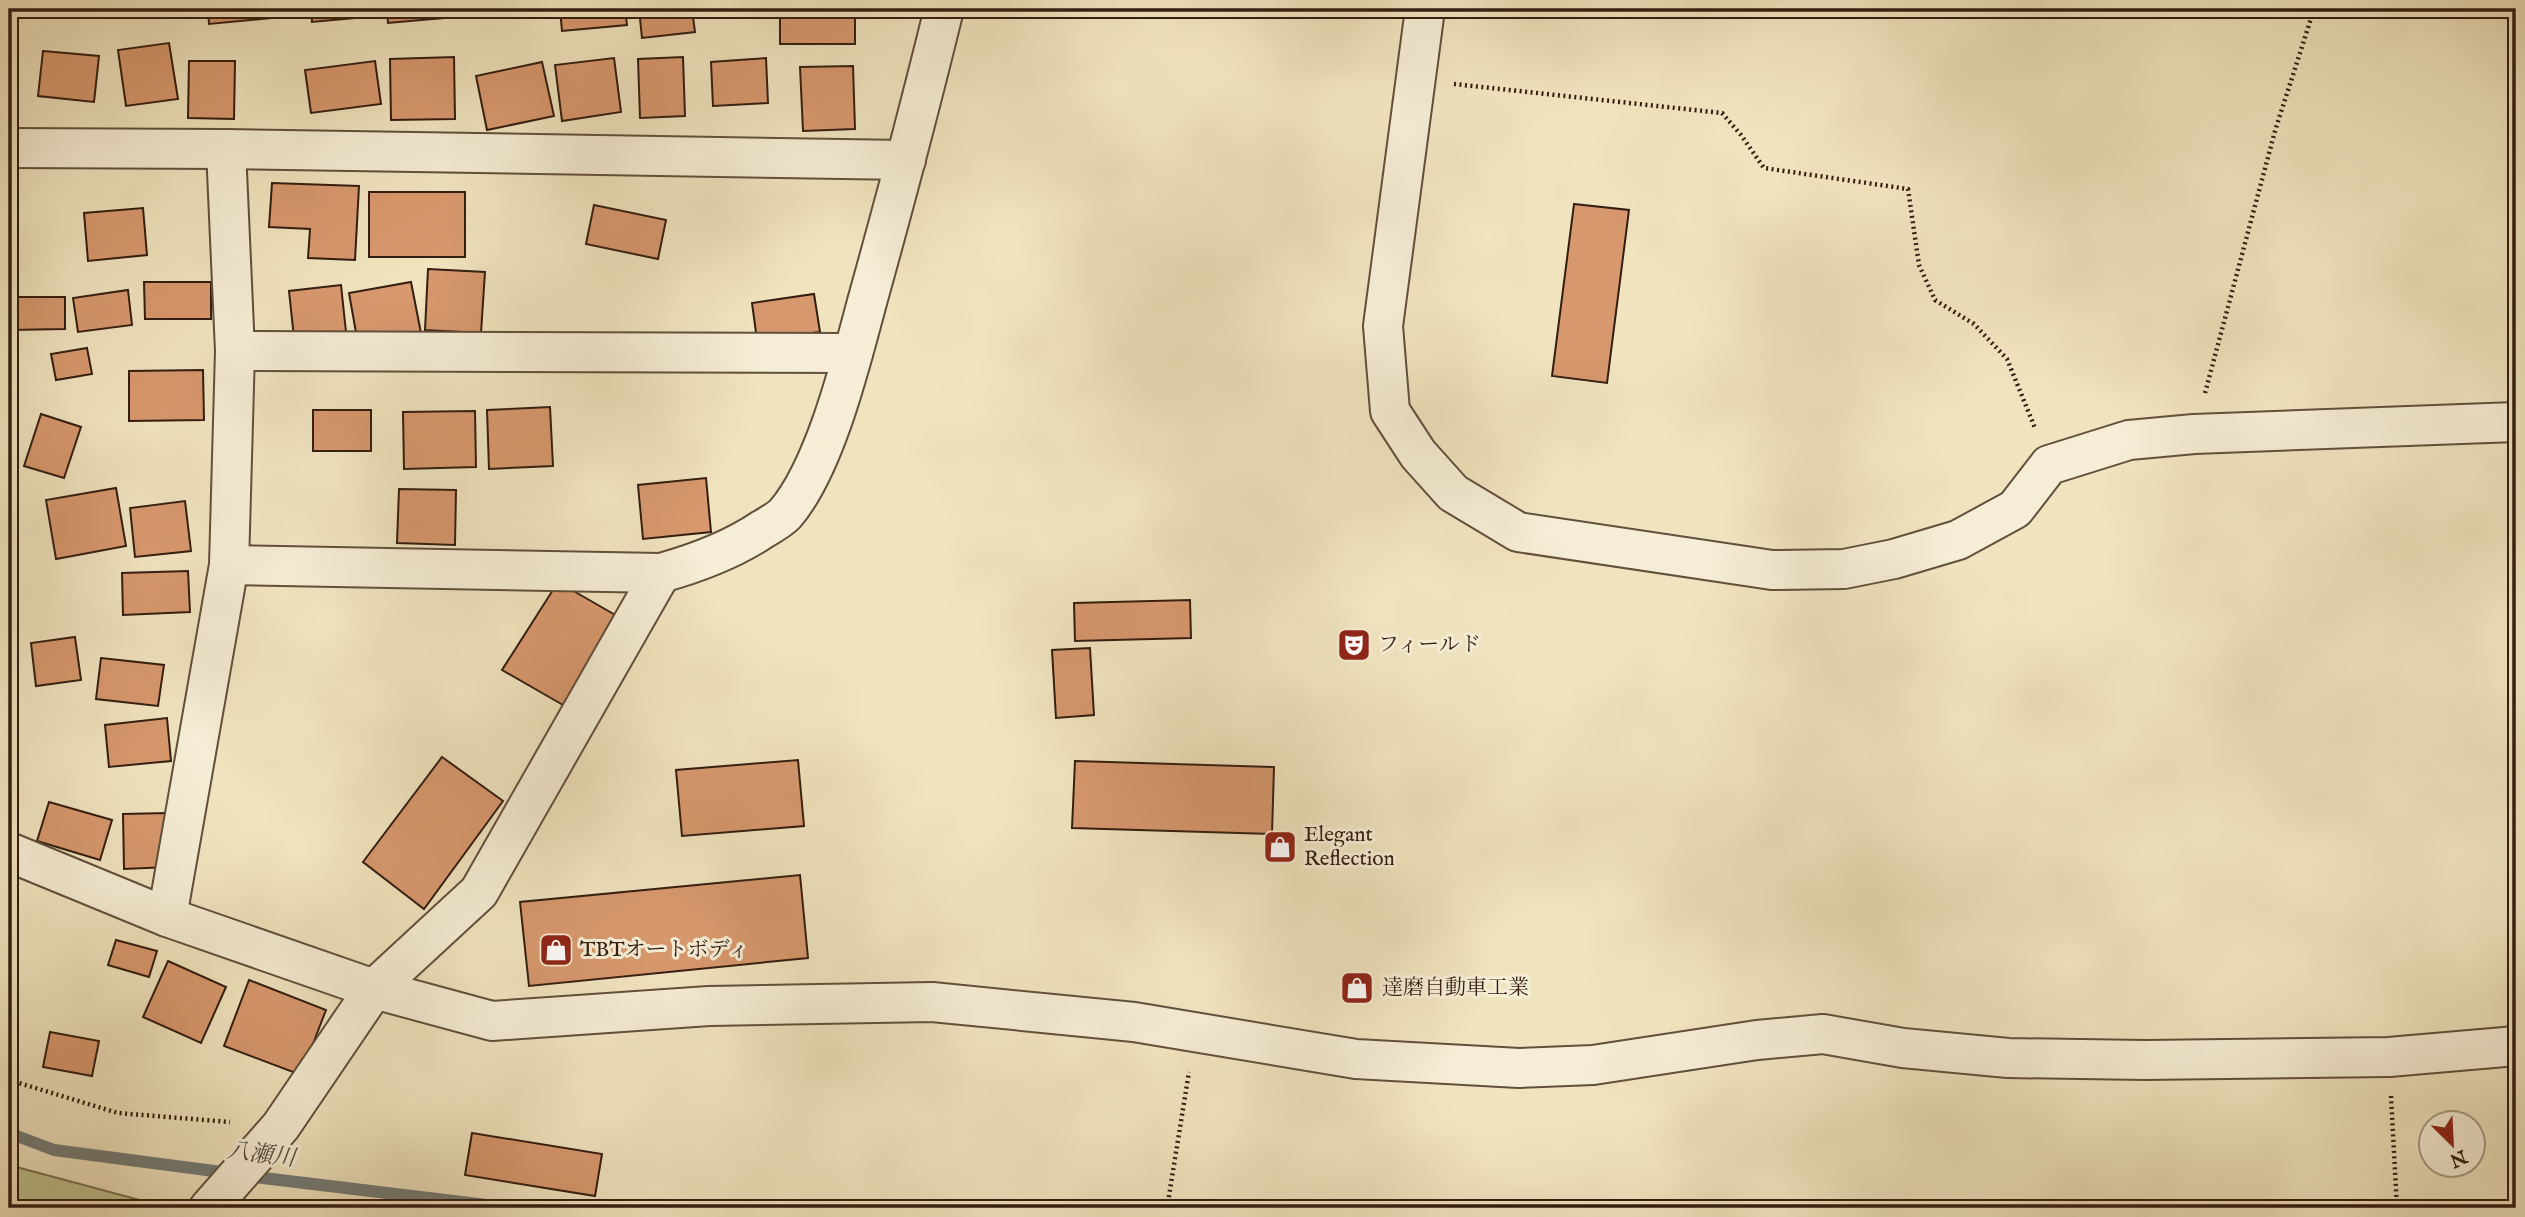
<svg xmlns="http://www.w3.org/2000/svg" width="2525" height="1217" viewBox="0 0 2525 1217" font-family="'IM FELL English','Noto Serif JP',serif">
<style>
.green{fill:#bec38f;stroke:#787050;stroke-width:2}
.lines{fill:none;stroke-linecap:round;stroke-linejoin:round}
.stream{stroke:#737c78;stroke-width:12}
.building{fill:#d8986e;stroke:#331d11;stroke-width:2}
.street-casing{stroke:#624f3c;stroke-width:42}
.path{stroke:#331d11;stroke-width:4.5;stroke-dasharray:2 3.5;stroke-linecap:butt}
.street{stroke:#f5edd5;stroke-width:38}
.labels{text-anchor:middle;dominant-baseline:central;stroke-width:6;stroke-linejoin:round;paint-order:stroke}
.poi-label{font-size:21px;fill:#331d11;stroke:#f5edd5;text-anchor:start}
.water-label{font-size:23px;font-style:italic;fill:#534d44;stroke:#f5edd5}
</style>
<rect width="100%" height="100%" fill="#f0e4bf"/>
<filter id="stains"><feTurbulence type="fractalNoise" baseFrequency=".00286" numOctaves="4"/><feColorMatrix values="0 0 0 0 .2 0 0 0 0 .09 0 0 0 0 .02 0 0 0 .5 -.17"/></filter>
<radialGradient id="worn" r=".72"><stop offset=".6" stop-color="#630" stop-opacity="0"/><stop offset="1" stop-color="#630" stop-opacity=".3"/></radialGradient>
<polygon class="green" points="9,1165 151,1203 147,1208 9,1208"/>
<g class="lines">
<g class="stream">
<polyline points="9,1133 54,1150 229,1173"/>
<polyline points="247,1176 511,1208"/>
</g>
</g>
<g class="building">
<polygon points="208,9 281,9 281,17 209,24"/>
<polygon points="311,9 375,9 376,16 312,22"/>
<polygon points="387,9 454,9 455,17 388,23"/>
<polygon points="560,9 625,9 627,25 562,31"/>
<polygon points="639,9 692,9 695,32 642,38"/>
<rect x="780" y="9" width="75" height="35"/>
<polygon points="169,43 178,99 126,106 118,50"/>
<polygon points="43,51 99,56 94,102 38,96"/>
<polygon points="454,57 455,119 391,120 390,59"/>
<polygon points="683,57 685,116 640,118 638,59"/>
<polygon points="614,58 621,112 562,121 555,65"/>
<polygon points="766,58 768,103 713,106 711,62"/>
<polygon points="189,61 235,61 234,119 188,118"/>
<polygon points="375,61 381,104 311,113 305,70"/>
<polygon points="542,62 554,116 487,130 476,76"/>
<polygon points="853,66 855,129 803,131 800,67"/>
<polygon points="272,183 359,186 355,260 308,258 310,229 269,227"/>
<rect x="369" y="192" width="96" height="65"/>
<polygon points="1574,204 1629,210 1607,383 1552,376"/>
<polygon points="594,205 666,220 658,259 586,244"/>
<polygon points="143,208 147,255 88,261 84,213"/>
<polygon points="428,269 485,272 481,333 425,330"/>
<polygon points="144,282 211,282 211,319 145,319"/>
<polygon points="411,282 421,333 358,344 349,293"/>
<polygon points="341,285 346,332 294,338 289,291"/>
<polygon points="128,290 132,325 78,332 73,298"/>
<polygon points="814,294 820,332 757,340 752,303"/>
<polygon points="9,297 65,297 65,329 9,330"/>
<polygon points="87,348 92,374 56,380 51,354"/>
<polygon points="203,370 204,420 129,421 129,371"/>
<rect x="9" y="399" width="4" height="49"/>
<polygon points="550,407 553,466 489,469 487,410"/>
<rect x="313" y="410" width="58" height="41"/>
<polygon points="475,411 476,467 404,469 403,412"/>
<polygon points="41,414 81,427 64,478 24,466"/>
<polygon points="706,478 711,532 643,539 638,485"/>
<polygon points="116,488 126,546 56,559 46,500"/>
<polygon points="399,489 456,490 455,545 397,543"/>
<polygon points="9,496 13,561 9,561"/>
<polygon points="185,501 191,551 135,557 130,508"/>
<polygon points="188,571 190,612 123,615 122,573"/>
<polygon points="558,582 617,616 563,705 502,670"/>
<polygon points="1190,600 1191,638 1075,641 1074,603"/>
<polygon points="9,631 18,678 9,680"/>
<polygon points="75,637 81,680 36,686 31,643"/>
<polygon points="1090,648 1094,715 1056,718 1052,650"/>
<polygon points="101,658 164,665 158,706 96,699"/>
<polygon points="167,718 171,761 109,767 105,725"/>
<polygon points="9,728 14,728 9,777"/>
<polygon points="442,757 503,801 424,909 363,862"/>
<polygon points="798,760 804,826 682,836 676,770"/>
<polygon points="1075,761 1274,767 1272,834 1072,828"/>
<polygon points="49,802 112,820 100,860 37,841"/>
<polygon points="168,813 169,867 124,869 123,814"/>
<polygon points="800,875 808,958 529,986 520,902"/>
<polygon points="116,940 157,951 149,977 108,965"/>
<polygon points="168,961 226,987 201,1043 143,1017"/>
<polygon points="249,980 326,1010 301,1075 224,1046"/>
<polygon points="50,1032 99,1041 92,1076 43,1067"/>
<polygon points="472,1133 602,1154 595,1196 465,1175"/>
</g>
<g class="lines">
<defs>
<g id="street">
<polyline points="1425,9 1383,326 1390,411 1418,454 1453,493 1518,532 1772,570 1844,569 1894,559 1958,540 2015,509 2049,465 2129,440 2194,434 2516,422"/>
<polyline points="9,148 226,149 906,160"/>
<polyline points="235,351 853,353"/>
<path d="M229,565L661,573C697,563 732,550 763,529C770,525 779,520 785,514C825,468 851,362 867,302C894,205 920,107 944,9"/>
<polyline points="9,852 167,917 374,989 492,1021 709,1006 932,1002 1134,1022 1356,1059 1519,1068 1593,1065 1757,1040 1823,1034 1903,1048 2008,1058 2145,1060 2389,1057 2516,1046"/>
<polyline points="167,917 229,565 235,351 226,149"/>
<polyline points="209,1208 281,1126 374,989 479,892 661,573"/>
</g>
</defs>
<use href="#street" class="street-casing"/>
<g class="path">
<polyline points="1454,84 1722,113 1741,135 1764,168 1908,189 1919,265 1935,300 1974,324 2007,359 2035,428"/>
<polyline points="2205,393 2275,131 2314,9"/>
<polyline points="9,1080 118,1113 230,1122"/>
<polyline points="2391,1096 2397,1208"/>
<polyline points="1167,1208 1189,1072"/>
</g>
<use href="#street" class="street"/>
</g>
<defs>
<symbol id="theatre-square" viewBox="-11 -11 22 22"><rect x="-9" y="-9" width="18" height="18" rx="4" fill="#8f2418" stroke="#f5edd5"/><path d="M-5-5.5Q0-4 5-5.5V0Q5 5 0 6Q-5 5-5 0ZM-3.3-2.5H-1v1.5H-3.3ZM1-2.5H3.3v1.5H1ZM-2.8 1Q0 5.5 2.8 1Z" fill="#fff"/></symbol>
<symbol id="shop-square" viewBox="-11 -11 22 22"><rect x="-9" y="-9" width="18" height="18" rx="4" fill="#8f2418" stroke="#f5edd5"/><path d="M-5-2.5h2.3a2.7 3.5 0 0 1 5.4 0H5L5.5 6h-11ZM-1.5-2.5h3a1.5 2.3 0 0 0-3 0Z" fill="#fff"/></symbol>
</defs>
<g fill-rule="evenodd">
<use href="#theatre-square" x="1335" y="626" width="38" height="38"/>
<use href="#shop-square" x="1261" y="828" width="38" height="38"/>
<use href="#shop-square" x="537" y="931" width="38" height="38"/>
<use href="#shop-square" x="1338" y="969" width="38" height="38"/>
</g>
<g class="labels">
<g class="poi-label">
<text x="1378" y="645">フィールド</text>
<text x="1304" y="835">Elegant<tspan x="1304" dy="24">Reflection</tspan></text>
<text x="580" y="950">TBTオートボディ</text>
<text x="1382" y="988">達磨自動車工業</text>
</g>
<g class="water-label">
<text transform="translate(261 1155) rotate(7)">八瀬川</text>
</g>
</g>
<rect width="2525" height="1217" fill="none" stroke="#f0e4bf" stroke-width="35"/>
<rect x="10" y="10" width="2504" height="1196" fill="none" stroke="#331d11" stroke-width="3.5"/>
<rect x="18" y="18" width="2490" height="1182" fill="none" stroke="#331d11" stroke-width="2"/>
<g transform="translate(2452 1144) rotate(156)"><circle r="33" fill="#f5edd5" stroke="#a79a87" stroke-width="2"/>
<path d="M0-5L12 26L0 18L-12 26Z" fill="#8f2418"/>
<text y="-10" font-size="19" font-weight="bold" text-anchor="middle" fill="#331d11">N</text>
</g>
<rect width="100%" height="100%" filter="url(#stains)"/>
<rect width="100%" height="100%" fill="url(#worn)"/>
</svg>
